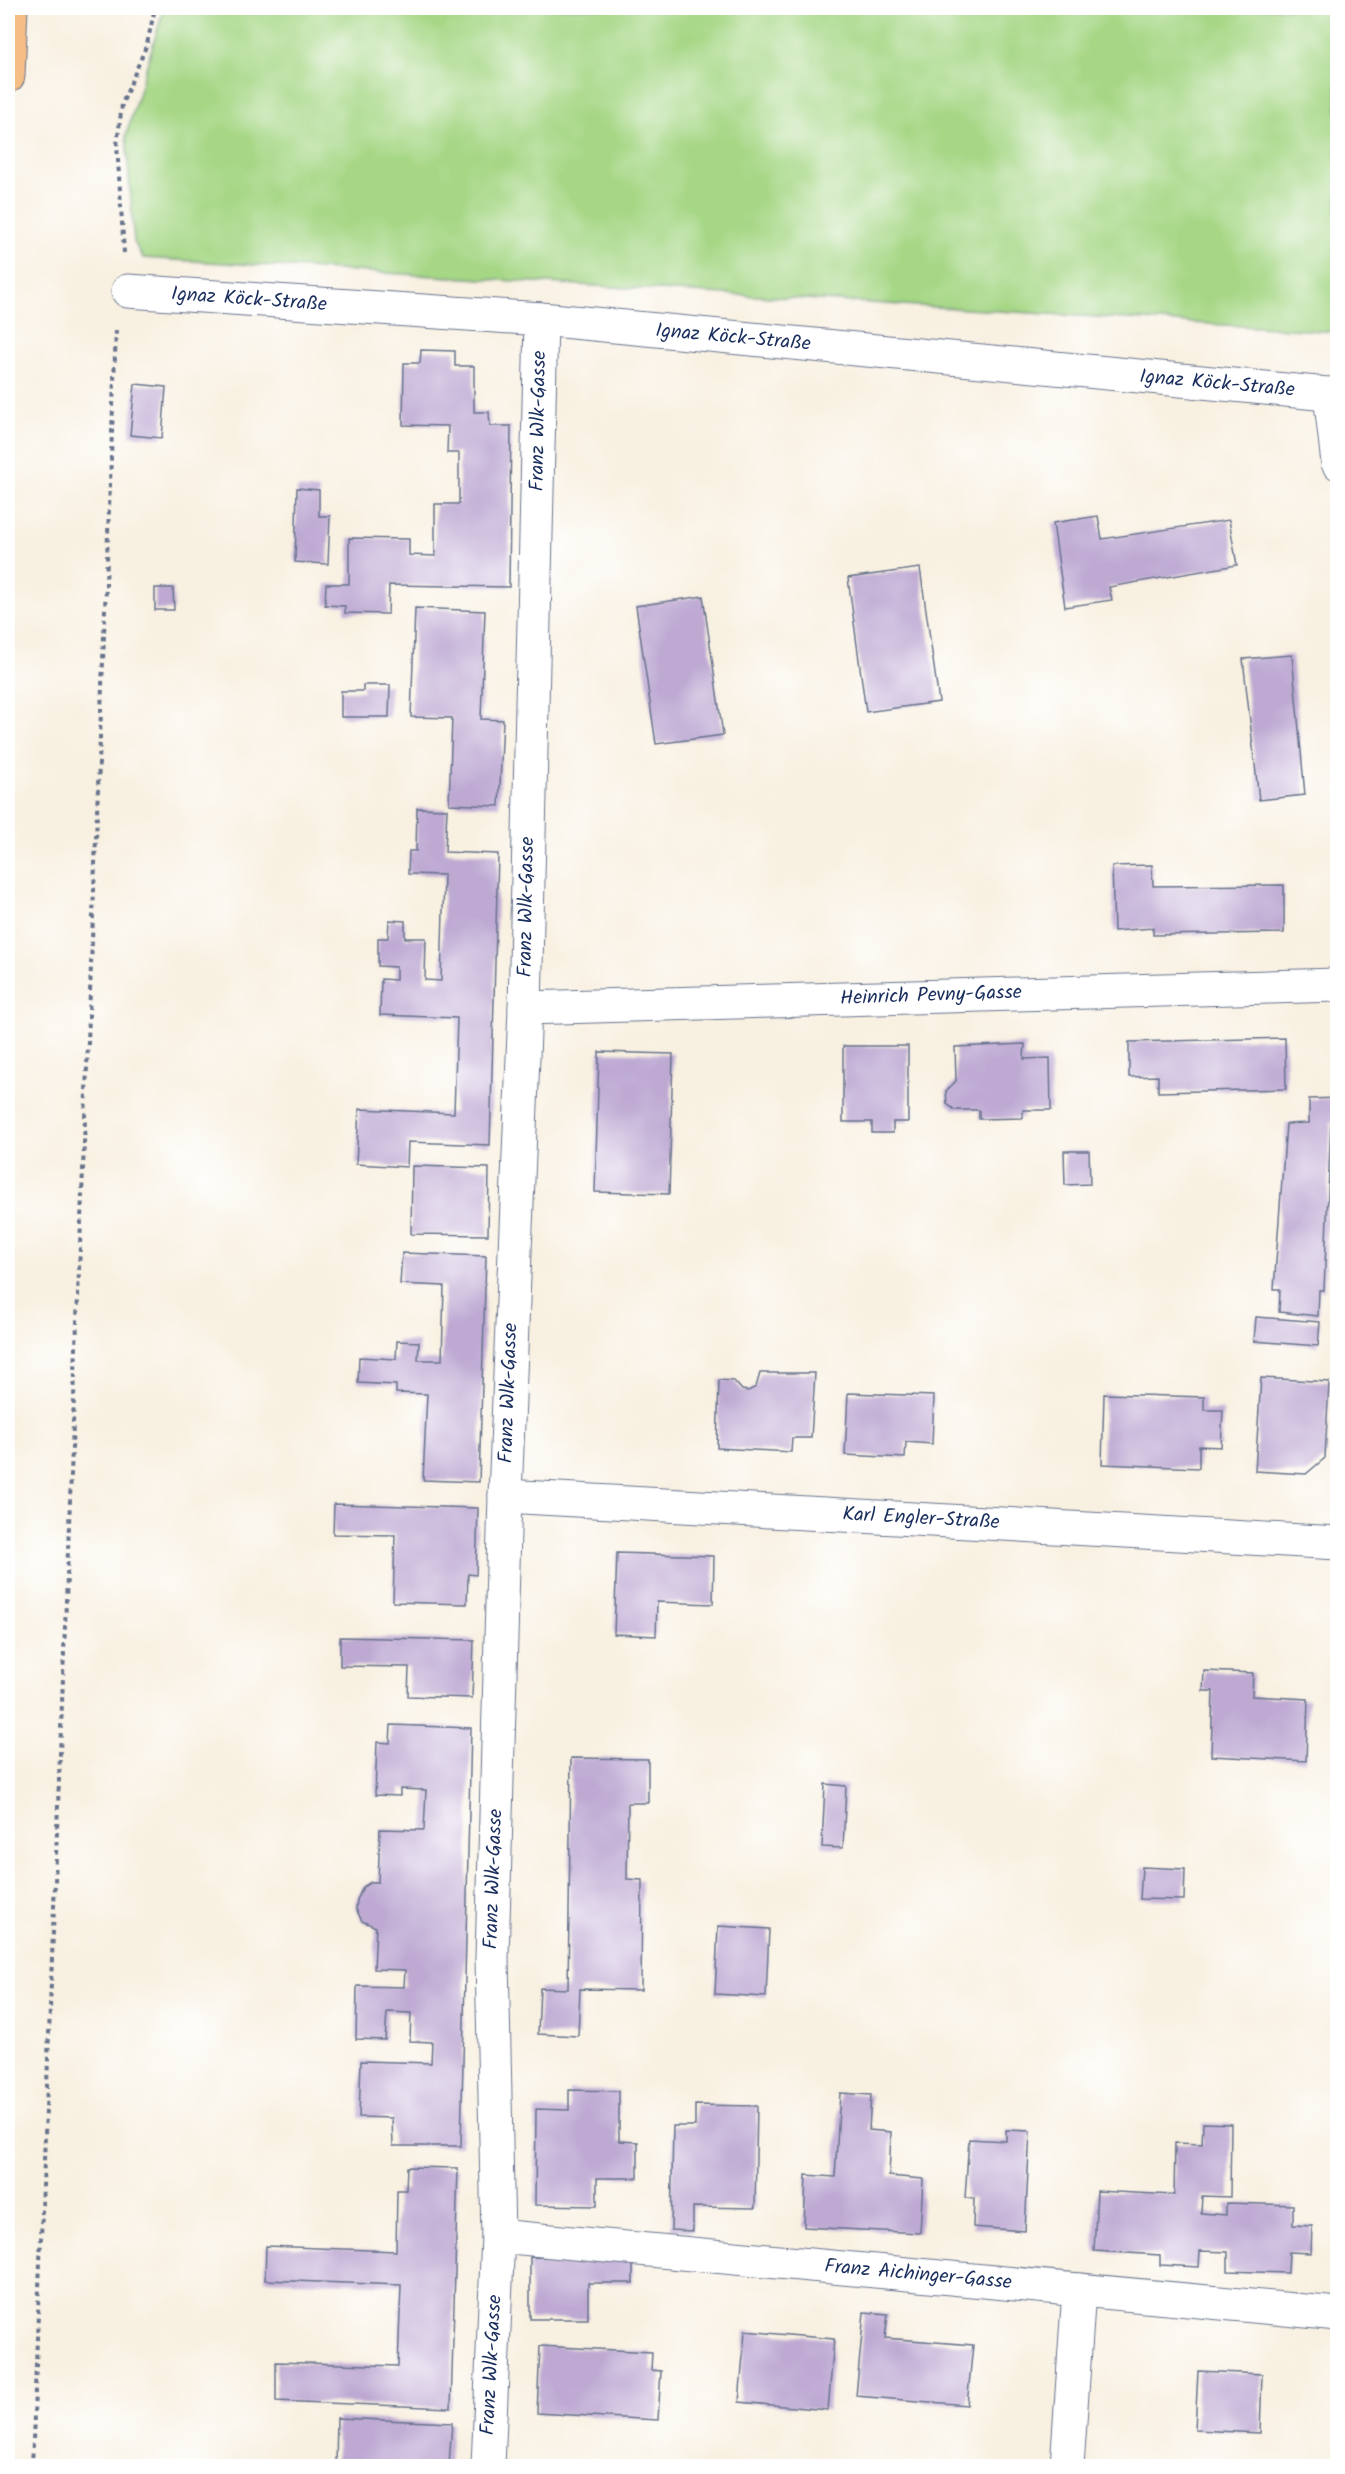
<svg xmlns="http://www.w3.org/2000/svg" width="1345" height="2474" viewBox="0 0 1345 2474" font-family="Kalam,sans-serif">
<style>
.green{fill:#a6d785;stroke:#608372;stroke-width:1.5}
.building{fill:#bea9d3}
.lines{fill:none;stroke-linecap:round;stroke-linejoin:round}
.minor-casing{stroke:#68738c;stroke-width:35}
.motorway-casing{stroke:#68738c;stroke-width:35}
.path{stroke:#68738c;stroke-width:4;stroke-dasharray:4.5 4.5;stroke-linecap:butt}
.minor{stroke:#fff;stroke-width:33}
.motorway{stroke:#f6be87;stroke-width:33}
.labels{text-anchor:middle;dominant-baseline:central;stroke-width:4.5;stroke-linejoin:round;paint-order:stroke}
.street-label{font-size:20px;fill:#1b2f5e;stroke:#fff}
</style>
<rect width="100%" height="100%" fill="#fff"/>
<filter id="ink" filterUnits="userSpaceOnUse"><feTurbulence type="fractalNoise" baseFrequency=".0167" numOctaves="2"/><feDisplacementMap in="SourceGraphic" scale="12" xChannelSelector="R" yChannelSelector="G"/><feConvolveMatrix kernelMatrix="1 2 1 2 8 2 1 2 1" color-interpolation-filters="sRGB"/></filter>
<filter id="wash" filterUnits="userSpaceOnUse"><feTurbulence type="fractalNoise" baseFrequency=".008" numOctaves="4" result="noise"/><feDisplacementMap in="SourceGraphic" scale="24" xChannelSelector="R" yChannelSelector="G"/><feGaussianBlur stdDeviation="1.35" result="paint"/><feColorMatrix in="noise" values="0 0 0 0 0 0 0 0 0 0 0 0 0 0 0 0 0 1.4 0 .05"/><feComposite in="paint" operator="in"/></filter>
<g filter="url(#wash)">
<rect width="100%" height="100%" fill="#f8f0e0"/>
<polygon class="green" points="164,8 1337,8 1337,332 143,258 134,242 126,135"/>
<g id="blocks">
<g class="building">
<polygon points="421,350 455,351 455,366 474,366 474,412 489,412 490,426 511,426 509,587 389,585 388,614 345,613 345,606 325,605 326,584 349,584 349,538 409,539 409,555 435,556 435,504 459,504 459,453 447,453 448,426 403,425 404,363 420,363"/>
<polygon points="135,384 166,387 162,438 130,435"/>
<polygon points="297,488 319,490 319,516 330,516 328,564 295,562"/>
<polygon points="1098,516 1102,539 1229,520 1237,565 1109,587 1112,600 1065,607 1053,523"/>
<polygon points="920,568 939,702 866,712 848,578"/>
<polygon points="155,588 173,588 174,610 155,610"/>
<polygon points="703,596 723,735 656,744 636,606"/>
<polygon points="415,608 485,611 481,719 503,720 499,806 449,804 452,718 411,717"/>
<polygon points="1292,655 1305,795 1259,800 1243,659"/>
<polygon points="363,685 390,685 389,717 341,717 341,691 363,691"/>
<polygon points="417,808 447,809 445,852 498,854 490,1145 408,1142 407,1167 356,1164 359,1109 454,1113 457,1018 380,1015 381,979 396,980 396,967 378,966 378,938 388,938 389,920 405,921 405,938 426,938 425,980 441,981 444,875 408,874 409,851 416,851"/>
<polygon points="1152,865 1153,886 1284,885 1284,933 1153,935 1153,928 1114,931 1112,866"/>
<polygon points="1285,1038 1286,1089 1158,1092 1158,1076 1129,1077 1129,1042"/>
<polygon points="1025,1044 1024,1059 1050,1058 1051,1110 1023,1110 1023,1118 979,1119 979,1110 955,1110 947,1104 946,1091 956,1081 955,1047"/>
<polygon points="843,1046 908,1046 908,1122 893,1122 893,1133 872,1133 872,1122 843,1122"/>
<polygon points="599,1052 673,1054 669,1194 595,1192"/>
<polygon points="1338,1098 1338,1122 1331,1122 1324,1290 1319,1290 1318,1316 1279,1312 1280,1289 1274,1289 1286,1124 1309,1123 1309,1099"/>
<polygon points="1064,1151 1089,1151 1090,1184 1065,1185"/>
<polygon points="412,1166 489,1168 488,1235 411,1234"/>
<polygon points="402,1253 486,1256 479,1482 423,1480 427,1394 396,1393 396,1385 358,1383 359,1357 396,1359 397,1341 419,1342 418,1360 442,1360 444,1286 400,1284"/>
<polygon points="1256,1317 1320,1322 1318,1346 1254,1341"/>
<polygon points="760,1373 815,1373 811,1438 792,1438 791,1452 717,1448 719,1380 734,1381 742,1390 748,1391 756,1387"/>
<polygon points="1261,1378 1329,1382 1325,1458 1306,1474 1255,1471"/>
<polygon points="848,1393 934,1396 932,1444 906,1442 905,1458 845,1455"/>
<polygon points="1104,1394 1204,1397 1204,1410 1223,1410 1221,1447 1199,1446 1199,1468 1102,1464"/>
<polygon points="334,1504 478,1508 476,1575 468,1574 467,1604 393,1602 395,1535 333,1534"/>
<polygon points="617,1553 714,1556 713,1604 657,1602 656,1636 614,1634"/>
<polygon points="340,1637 474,1640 472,1698 408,1696 409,1667 340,1666"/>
<polygon points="1204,1671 1253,1673 1252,1696 1308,1699 1306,1761 1211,1756 1213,1691 1203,1691"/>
<polygon points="391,1725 471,1728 461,2146 393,2146 392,2118 359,2117 361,2061 431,2063 432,2042 410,2041 411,2013 387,2012 385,2040 356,2039 357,1986 404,1987 405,1970 374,1969 376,1927 362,1921 356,1909 357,1900 363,1887 371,1882 378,1882 380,1829 424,1830 426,1790 400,1789 400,1796 375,1795 377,1742 390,1743"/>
<polygon points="571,1758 648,1759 648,1803 628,1803 627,1879 642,1880 641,1990 580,1989 578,2036 538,2034 540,1988 568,1989"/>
<polygon points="825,1784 846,1786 843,1848 822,1847"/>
<polygon points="1142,1867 1185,1869 1184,1900 1140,1899"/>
<polygon points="718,1926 769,1929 766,1997 715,1994"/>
<polygon points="569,2090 619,2091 619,2141 638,2142 638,2178 597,2178 597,2206 535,2205 536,2109 569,2110"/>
<polygon points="840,2093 871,2095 869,2130 891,2132 889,2176 923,2179 920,2233 804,2227 806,2175 835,2177"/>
<polygon points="695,2105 757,2106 755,2208 693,2207 693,2231 671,2230 673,2126 695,2126"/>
<polygon points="1203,2123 1231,2124 1230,2197 1202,2196 1201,2213 1226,2215 1226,2203 1293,2205 1293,2225 1312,2226 1311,2253 1289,2252 1288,2273 1228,2271 1228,2252 1200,2251 1199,2267 1160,2265 1160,2255 1094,2251 1097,2191 1174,2195 1175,2143 1202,2144"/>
<polygon points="1006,2130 1030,2131 1025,2231 973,2227 974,2199 965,2198 969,2139 1006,2141"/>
<polygon points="407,2167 458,2168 451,2408 276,2401 276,2362 398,2366 401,2285 265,2280 266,2246 396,2251 397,2190 406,2190"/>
<polygon points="530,2257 633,2258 633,2283 588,2283 588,2319 530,2319"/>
<polygon points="864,2312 888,2314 885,2338 973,2345 967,2405 856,2396"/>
<polygon points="745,2331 834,2339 828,2410 739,2402"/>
<polygon points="540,2346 652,2352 651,2370 661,2371 658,2420 537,2413"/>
<polygon points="1198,2371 1262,2374 1260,2433 1195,2430"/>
<polygon points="337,2418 452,2423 449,2466 336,2466"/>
</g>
</g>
</g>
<g filter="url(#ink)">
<use href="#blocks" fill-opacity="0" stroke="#68738c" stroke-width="1.5"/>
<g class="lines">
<defs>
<g id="minor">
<polyline points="128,291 541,319 1338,395"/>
<polyline points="1330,394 1338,463"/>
<polyline points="525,1008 1338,985"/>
<polyline points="505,1496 1338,1543"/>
<polyline points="498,2236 1338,2314"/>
<polyline points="488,2466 498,2236 492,1958 505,1496 525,1008 541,319"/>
<polyline points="1067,2466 1079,2290"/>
</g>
<polyline id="motorway" points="8,76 11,8"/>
</defs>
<use href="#minor" class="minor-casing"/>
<use href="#motorway" class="motorway-casing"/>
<g class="path">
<polyline points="124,253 117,145 122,104 147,44 155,8"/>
<polyline points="32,2466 116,330"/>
</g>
<use href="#minor" class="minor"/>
<use href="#motorway" class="motorway"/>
</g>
</g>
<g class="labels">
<g class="street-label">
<text transform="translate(249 300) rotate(4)">Ignaz Köck-Straße</text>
<text transform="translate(733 338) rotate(5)">Ignaz Köck-Straße</text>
<text transform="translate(1217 384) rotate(5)">Ignaz Köck-Straße</text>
<text transform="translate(539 421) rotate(-89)">Franz Wlk-Gasse</text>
<text transform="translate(527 907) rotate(-89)">Franz Wlk-Gasse</text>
<text transform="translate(931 996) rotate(-2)">Heinrich Pevny-Gasse</text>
<text transform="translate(509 1393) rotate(-88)">Franz Wlk-Gasse</text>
<text transform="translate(921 1519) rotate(3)">Karl Engler-Straße</text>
<text transform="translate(494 1879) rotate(-88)">Franz Wlk-Gasse</text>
<text transform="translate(918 2275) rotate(5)">Franz Aichinger-Gasse</text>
<text transform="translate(492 2365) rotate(-87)">Franz Wlk-Gasse</text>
</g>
</g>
<rect width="1345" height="2474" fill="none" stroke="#fff" stroke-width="30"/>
</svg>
